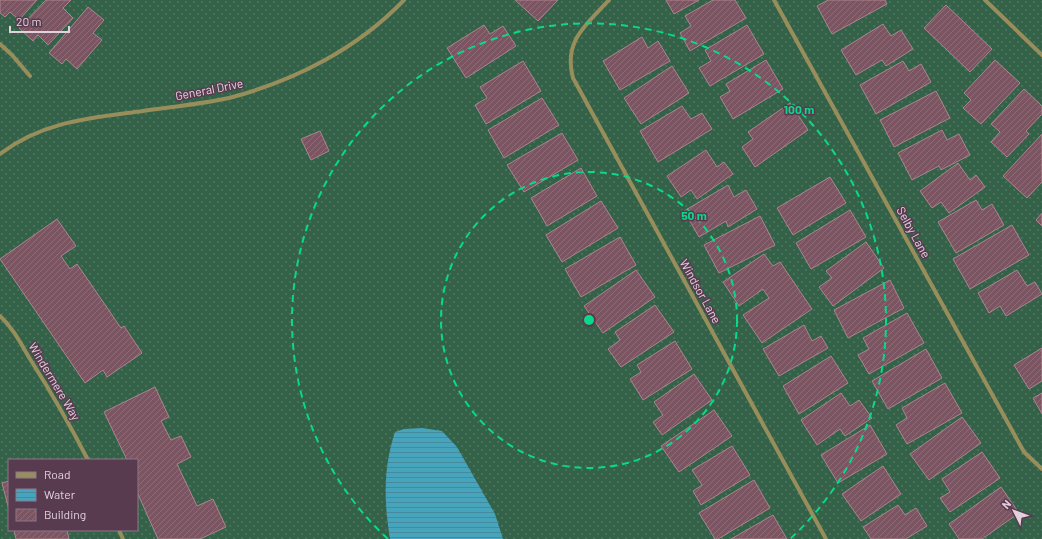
<svg xmlns="http://www.w3.org/2000/svg" width="1042" height="539" viewBox="0 0 1042 539" font-family="Barlow,sans-serif">
<style>
.grass{fill:url(#grass-dots);fill-rule:evenodd}
.water{fill:url(#water-rules)}
.building{fill:url(#building-hatch);stroke:#ad8490}
.lines{fill:none;stroke-linecap:round;stroke-linejoin:round}
.street{stroke:#988e5c;stroke-width:4}
.ring{fill:none;stroke:#09d98b;stroke-width:2;stroke-dasharray:7 5}
.labels{text-anchor:middle;dominant-baseline:central;stroke-width:3;stroke-linejoin:round;paint-order:stroke}
.street-label{font-size:12px;fill:#e2d0dc;stroke:#593b50}
.centre{fill:#09d98b;stroke:#593b50;stroke-width:2}
.ring-label{font-size:12px;text-anchor:middle;font-weight:bold;fill:#09d98b;stroke:#593b50;stroke-width:3;stroke-linejoin:round;paint-order:stroke}
</style>
<defs>
<pattern id="grass-dots" width="8" height="8" patternUnits="userSpaceOnUse"><rect width="8" height="8" fill="#336248"/><path d="M2 2h.1M6 6h.1" fill="none" stroke="#507762" stroke-width="1.8" stroke-linecap="round"/></pattern>
<pattern id="water-rules" width="6" height="5" patternUnits="userSpaceOnUse"><rect width="6" height="5" fill="#47a4bd"/><path d="M0 2.5h6" fill="none" stroke="#468a9e"/></pattern>
<pattern id="building-hatch" width="6" height="6" patternUnits="userSpaceOnUse"><rect width="6" height="6" fill="#7b5561"/><path d="M-1 1l2-2M0 6l6-6M5 7l2-2" fill="none" stroke="#8d6c77"/></pattern>
</defs>
<rect width="100%" height="100%" fill="#593b50"/>
<path class="grass" d="M0,0H1042V539H0ZM9,460H137V530H9Z"/>
<path class="water" d="M422,428L442,431L457,447L495,514L503,539H390C384,502 383,468 395,432L404,429Z"/>
<g class="building">
<polygon points="0,0 37,0 19,20 10,12 5,17 0,13"/>
<polygon points="46,0 71,0 63,8 73,18 48,45 38,35 33,41 19,28"/>
<polygon points="515,0 558,0 538,21"/>
<polygon points="666,0 699,0 674,14"/>
<polygon points="713,0 735,0 746,18 690,51 680,33 691,26 685,16"/>
<polygon points="828,0 885,0 887,4 832,34 817,6"/>
<polygon points="946,5 992,49 970,72 924,28"/>
<polygon points="88,7 104,20 93,33 102,40 77,69 66,59 62,64 49,53"/>
<polygon points="883,24 891,36 901,30 913,49 886,66 882,60 856,75 841,50"/>
<polygon points="484,25 490,34 503,26 516,46 466,78 447,48"/>
<polygon points="747,25 764,54 710,86 699,68 711,61 705,50"/>
<polygon points="642,37 648,48 658,41 670,61 620,90 603,61"/>
<polygon points="766,60 783,89 733,119 720,97 730,91 726,84"/>
<polygon points="995,60 1020,83 981,124 963,108 971,100 964,93"/>
<polygon points="523,61 541,91 486,124 475,105 487,98 480,87"/>
<polygon points="903,61 909,71 921,64 931,82 876,114 860,85"/>
<polygon points="672,66 689,93 641,124 624,98"/>
<polygon points="1024,89 1042,106 1042,114 1026,131 1029,134 1007,157 991,142 1000,132 991,124"/>
<polygon points="936,91 950,118 894,147 880,120"/>
<polygon points="542,98 559,125 504,158 488,130"/>
<polygon points="790,103 808,130 755,167 742,147 753,139 748,132"/>
<polygon points="682,106 691,119 702,113 712,129 658,162 640,131"/>
<polygon points="942,130 947,140 959,134 970,155 941,170 939,166 912,180 898,153"/>
<polygon points="320,131 329,151 311,160 301,139"/>
<polygon points="562,133 578,160 524,192 507,165"/>
<polygon points="1042,134 1042,182 1027,198 1003,176"/>
<polygon points="706,150 717,167 724,162 733,174 697,199 691,190 681,197 667,176"/>
<polygon points="958,163 970,180 976,175 985,187 949,213 941,202 932,208 920,191"/>
<polygon points="581,168 597,196 547,226 531,198"/>
<polygon points="830,177 846,203 793,235 777,208"/>
<polygon points="728,185 734,197 746,190 757,209 728,227 726,221 699,237 684,211"/>
<polygon points="976,200 982,210 992,204 1004,225 956,253 938,222"/>
<polygon points="601,201 618,228 562,262 546,235"/>
<polygon points="850,210 866,237 811,269 796,243"/>
<polygon points="1042,213 1042,226 1036,220"/>
<polygon points="760,216 775,245 719,273 704,245"/>
<polygon points="57,219 76,246 61,256 70,269 77,264 121,328 124,326 142,353 107,377 103,370 85,383 0,259"/>
<polygon points="1012,225 1029,255 970,289 953,259"/>
<polygon points="620,237 636,265 581,297 565,269"/>
<polygon points="866,242 884,268 833,306 819,287 832,278 826,271"/>
<polygon points="764,254 773,266 780,262 812,309 762,343 743,315 769,298 763,289 739,306 723,282"/>
<polygon points="636,270 655,297 603,333 584,306"/>
<polygon points="1017,270 1027,286 1035,282 1042,294 1006,316 1000,306 989,313 978,293"/>
<polygon points="890,280 904,308 848,338 834,310"/>
<polygon points="655,305 674,332 621,367 608,349 620,340 615,332"/>
<polygon points="907,313 924,343 869,374 858,355 869,349 863,338"/>
<polygon points="804,325 812,341 821,336 828,348 779,376 763,349"/>
<polygon points="675,341 692,369 643,400 630,379 641,372 637,365"/>
<polygon points="1042,348 1042,381 1029,389 1014,365"/>
<polygon points="926,349 942,378 888,409 872,381"/>
<polygon points="831,356 848,383 799,414 783,386"/>
<polygon points="694,374 712,400 662,435 653,422 663,415 654,402"/>
<polygon points="945,383 962,413 907,444 896,425 907,418 902,408"/>
<polygon points="155,387 169,417 161,421 171,440 181,436 191,457 177,464 197,506 213,499 226,527 200,539 158,539 137,492 137,460 127,460 104,412"/>
<polygon points="841,393 850,406 859,400 872,418 845,436 840,429 817,445 801,420"/>
<polygon points="1042,393 1042,414 1033,398"/>
<polygon points="714,410 732,436 679,472 661,446"/>
<polygon points="962,417 981,443 929,480 910,454"/>
<polygon points="870,425 887,454 838,483 821,455"/>
<polygon points="732,446 750,475 701,505 693,491 702,485 692,470"/>
<polygon points="982,452 1000,478 950,512 940,498 950,492 942,479"/>
<polygon points="883,466 901,494 861,521 842,494"/>
<polygon points="754,480 770,508 718,539 715,539 699,513"/>
<polygon points="9,481 9,510 2,483"/>
<polygon points="1001,487 1019,513 982,539 959,539 949,524"/>
<polygon points="898,505 905,515 916,508 927,526 906,539 871,539 863,527"/>
<polygon points="773,515 787,539 731,539"/>
<polygon points="14,530 67,530 69,539 16,539"/>
</g>
<g class="lines">
<g class="street">
<path d="M609,0C586,25 563,41 573,78L826,539"/>
<polyline points="774,0 1024,452 1042,469"/>
<polyline points="985,0 1042,55"/>
<polyline points="0,44 12,55 30,76"/>
<path d="M0,154C43,121 91,118 143,111C171,107 201,104 229,98C294,81 357,49 404,0"/>
<path d="M0,316C13,328 21,344 30,359C51,392 70,425 88,460"/>
<polyline points="119,530 123,539"/>
</g>
</g>
<g class="ring">
<circle cx="589" cy="320" r="148"/>
<path d="M388 539A297 297 0 1 1 790 539"/>
</g>
<g class="labels">
<g class="street-label">
<text transform="translate(209 89) rotate(-11)">General Drive</text>
<text transform="translate(914 232) rotate(61)">Selby Lane</text>
<text transform="translate(701 291) rotate(61)">Windsor Lane</text>
<text transform="translate(55 381) rotate(59)">Windermere Way</text>
</g>
</g>
<circle cx="589" cy="320" r="6" class="centre"/>
<g class="ring-label">
<text x="799" y="114">100 m</text>
<text x="694" y="220">50 m</text>
</g>
<rect x="8" y="459" width="130" height="72" fill="#593b50" stroke="#907788"/>
<rect x="16" y="472" width="20" height="6" fill="#988e5c" stroke="#907788"/>
<text x="44" y="479" font-size="12" fill="#e2d0dc">Road</text>
<rect x="16" y="489" width="20" height="12" fill="url(#water-rules)" stroke="#907788"/>
<text x="44" y="499" font-size="12" fill="#e2d0dc">Water</text>
<rect x="16" y="509" width="20" height="12" fill="url(#building-hatch)" stroke="#907788"/>
<text x="44" y="519" font-size="12" fill="#e2d0dc">Building</text>
<g transform="translate(1014 511) rotate(312)" stroke="#593b50" stroke-width="3" paint-order="stroke">
<path d="M0-3L7 15L0 10L-7 15Z" fill="#e2d0dc"/>
<text y="-6" font-size="11" font-weight="bold" text-anchor="middle" fill="#e2d0dc">N</text>
</g>
<path d="M10 26v6h59v-6" fill="none" stroke="#e2d0dc" stroke-width="2"/>
<text x="16" y="26" font-size="12" fill="#e2d0dc" stroke="#593b50" stroke-width="3" paint-order="stroke">20 m</text>
</svg>
